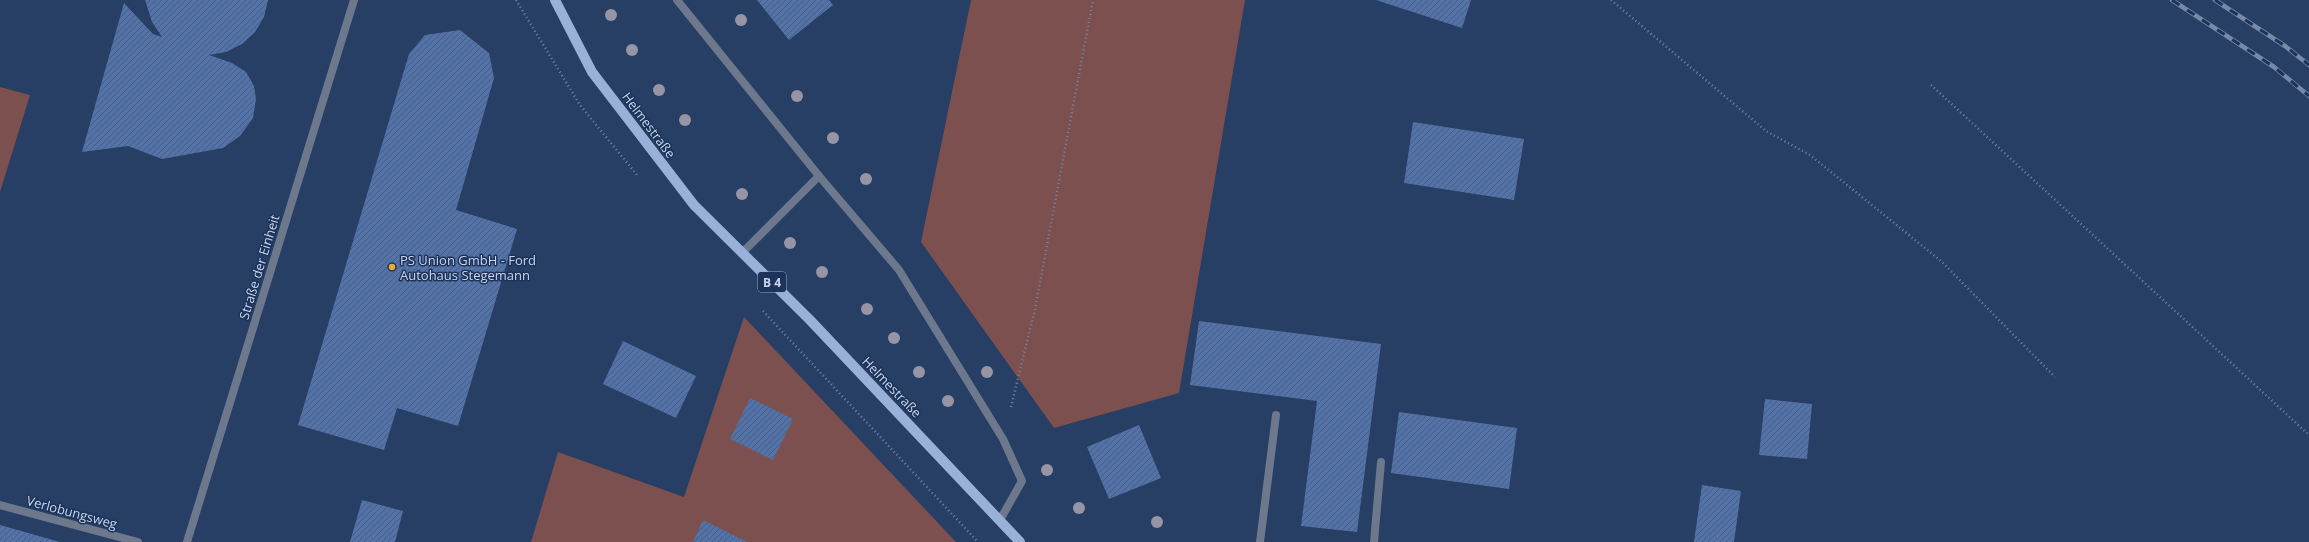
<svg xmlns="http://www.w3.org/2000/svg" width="2309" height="542" viewBox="0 0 2309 542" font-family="'Open Sans',sans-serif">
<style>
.green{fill:#7c504f}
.building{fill:url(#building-hatch)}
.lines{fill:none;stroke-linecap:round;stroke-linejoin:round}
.path{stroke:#7386a6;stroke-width:2.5;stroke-dasharray:1 3;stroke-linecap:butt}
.lane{stroke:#6d788c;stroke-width:8}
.street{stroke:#6d788c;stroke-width:8}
.primary{stroke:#99b0d8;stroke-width:10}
.rail-casing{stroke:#7789a9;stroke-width:4.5}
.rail{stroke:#1d335a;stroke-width:3;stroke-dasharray:9;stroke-linecap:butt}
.tree{fill:#9694a5}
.poi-dot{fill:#e6ac36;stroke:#1d335a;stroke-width:1.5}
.labels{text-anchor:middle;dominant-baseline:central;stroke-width:3;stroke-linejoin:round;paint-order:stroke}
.shield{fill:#1d335a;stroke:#95a5c2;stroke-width:1}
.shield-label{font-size:12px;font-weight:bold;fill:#c8d6ee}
.street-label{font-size:13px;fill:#c8d6ee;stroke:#1d335a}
.poi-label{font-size:13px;fill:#c8d6ee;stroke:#1d335a;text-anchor:start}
</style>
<defs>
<pattern id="building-hatch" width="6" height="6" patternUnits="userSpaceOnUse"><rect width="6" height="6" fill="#5372a7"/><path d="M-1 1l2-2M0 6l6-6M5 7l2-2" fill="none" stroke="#4a5e81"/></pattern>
</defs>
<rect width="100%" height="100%" fill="#273e65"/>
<g class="green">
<polygon points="971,0 1245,0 1179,393 1054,428 921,242"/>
<polygon points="0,87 30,95 0,192"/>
<polygon points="744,317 956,542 531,542 558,452 684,497"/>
</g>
<g class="building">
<polygon points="145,0 268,0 264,17 255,32 242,44 226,52 209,55 232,63 246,72 254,86 256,99 253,118 240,136 223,148 162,159 128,146 82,152 124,3 153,34 162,37 152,22"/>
<polygon points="757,0 829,0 833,5 789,40"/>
<polygon points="1376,0 1471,0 1462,28"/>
<polygon points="460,30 489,53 494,78 456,210 517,229 458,426 397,408 384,450 298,425 409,54 425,35"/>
<polygon points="1413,122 1524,139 1514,200 1404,183"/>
<polygon points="1199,321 1381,344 1357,532 1301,526 1317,401 1190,385"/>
<polygon points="623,341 696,376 676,418 603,384"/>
<polygon points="750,398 793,419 773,460 730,439"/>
<polygon points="1765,399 1812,404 1807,459 1759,455"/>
<polygon points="1399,412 1517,428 1509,489 1391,473"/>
<polygon points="1139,425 1161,478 1109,499 1087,447"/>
<polygon points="1702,485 1741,491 1734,542 1694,542"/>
<polygon points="362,500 403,511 395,542 350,542"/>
<polygon points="703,520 747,542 693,542"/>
<polygon points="0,525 60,542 0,542"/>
</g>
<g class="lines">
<g class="path">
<polyline points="516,0 580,105 637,175"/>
<polyline points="1611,0 1766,131 1810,155 1941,261 2055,377"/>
<polyline points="1931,85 2309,435"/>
<polyline points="763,311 978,542"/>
<polyline points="1011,407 1035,309 1093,0"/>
</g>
<g class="lane">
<polyline points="677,0 819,176 899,270 1003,439 1022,481 1000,520"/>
<polyline points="742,253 819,176"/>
<polyline points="0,505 138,542"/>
<polyline points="1260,542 1276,415"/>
<polyline points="1374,542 1381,462"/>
</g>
<polyline class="street" points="187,542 354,0"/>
<polyline class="primary" points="555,0 592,72 694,205 810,320 1020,542"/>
<defs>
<g id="rail">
<polyline points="2172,0 2274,67 2309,96"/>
<polyline points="2215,0 2285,46 2309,65"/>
</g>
</defs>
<use href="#rail" class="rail-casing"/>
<use href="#rail" class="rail"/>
</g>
<g class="tree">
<circle cx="611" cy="15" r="6"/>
<circle cx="741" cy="20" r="6"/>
<circle cx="632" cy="50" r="6"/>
<circle cx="659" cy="90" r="6"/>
<circle cx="797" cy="96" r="6"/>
<circle cx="685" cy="120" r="6"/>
<circle cx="833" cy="138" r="6"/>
<circle cx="866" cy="179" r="6"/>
<circle cx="742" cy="194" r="6"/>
<circle cx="790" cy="243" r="6"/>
<circle cx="822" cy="272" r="6"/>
<circle cx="867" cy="309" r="6"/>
<circle cx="894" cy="338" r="6"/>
<circle cx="919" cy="372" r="6"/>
<circle cx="987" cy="372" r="6"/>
<circle cx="948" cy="401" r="6"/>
<circle cx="1047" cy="470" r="6"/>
<circle cx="1079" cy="508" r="6"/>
<circle cx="1157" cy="522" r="6"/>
</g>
<circle class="poi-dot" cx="392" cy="267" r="4"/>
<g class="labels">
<rect class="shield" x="758" y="272" width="28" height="20" rx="3"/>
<g class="shield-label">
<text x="772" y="282">B 4</text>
</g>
<g class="street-label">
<text transform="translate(649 125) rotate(53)">Helmestraße</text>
<text transform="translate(259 267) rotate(-73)">Straße der Einheit</text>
<text transform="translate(892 387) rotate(46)">Helmestraße</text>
<text transform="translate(72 512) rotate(15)">Verlobungsweg</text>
</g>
<g class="poi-label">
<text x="400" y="260">PS Union GmbH - Ford<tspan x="400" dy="15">Autohaus Stegemann</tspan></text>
</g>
</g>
</svg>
